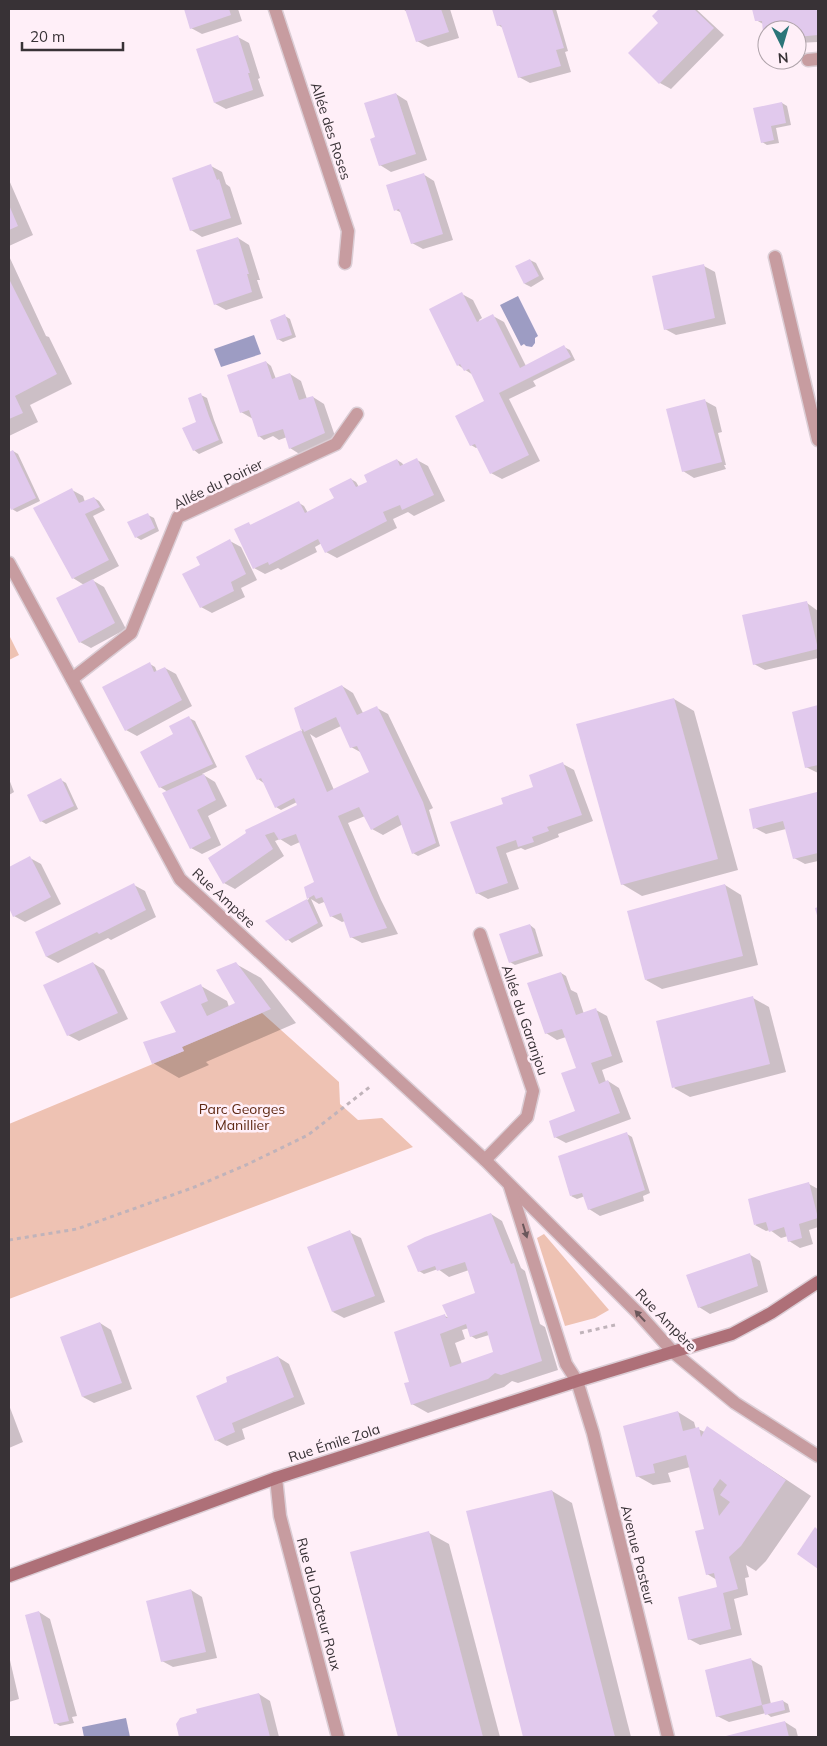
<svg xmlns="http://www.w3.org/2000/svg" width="827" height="1746" viewBox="0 0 827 1746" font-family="Mulish,sans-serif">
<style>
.green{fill:#eec2b3}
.water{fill:#9d9cc3}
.shadow{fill:#0003;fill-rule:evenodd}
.building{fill:#e1c9ed;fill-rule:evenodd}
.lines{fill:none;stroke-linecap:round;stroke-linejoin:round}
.street-casing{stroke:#dbcdd5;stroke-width:15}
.secondary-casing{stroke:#dbcdd5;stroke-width:15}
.path{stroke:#c0b3ba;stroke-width:3;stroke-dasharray:4 4;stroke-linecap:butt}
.street{stroke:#c79ca0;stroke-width:12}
.secondary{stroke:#ae7078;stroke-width:12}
.oneway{fill:#6a575b}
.labels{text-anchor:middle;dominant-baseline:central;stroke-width:5;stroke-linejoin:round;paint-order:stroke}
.street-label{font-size:14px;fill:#383236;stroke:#ffeff8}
.park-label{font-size:14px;fill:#5f2914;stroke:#ffeff8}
</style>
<rect width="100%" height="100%" fill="#ffeff8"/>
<g class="green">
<polygon points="9,635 19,655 9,660"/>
<polygon points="262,1013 339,1082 340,1104 358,1120 382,1118 413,1147 9,1299 9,1124 184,1051 182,1047"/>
<polygon points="544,1234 609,1310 595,1318 565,1326 537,1238"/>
</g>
<g class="water">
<polygon points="518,296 538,336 535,338 535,343 532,347 526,346 524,344 521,346 500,305"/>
<polygon points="254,335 261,354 221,367 214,349"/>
<polygon points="126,1718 130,1737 84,1737 82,1727"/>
</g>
<g class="shadow">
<polygon points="185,9 238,9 242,21 202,34 191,28"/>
<polygon points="403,9 450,9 459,38 428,47 417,41 407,12"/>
<polygon points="493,9 556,9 568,51 565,52 571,72 530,83 519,77 503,28 498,25"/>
<polygon points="661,9 696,9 724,35 671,89 660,83 659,23 653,16"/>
<polygon points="753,9 818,9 818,42 797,43 797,30 767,30 767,45 765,44 763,24 756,20"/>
<polygon points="238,37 249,43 260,78 258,79 264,96 226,109 215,103"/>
<polygon points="396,94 407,101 427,160 391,172 380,165"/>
<polygon points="782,103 787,106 791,125 776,128 779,143 767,145 762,142"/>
<polygon points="211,166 222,172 226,184 230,187 242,224 202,237 191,230"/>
<polygon points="423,174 434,181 453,240 423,249 412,243 402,213 396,210"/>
<polygon points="9,180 33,235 9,246"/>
<polygon points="238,238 249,245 260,280 257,280 263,298 226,310 215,304"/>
<polygon points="9,256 46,336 49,337 72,384 30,405 38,422 9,436"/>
<polygon points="530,260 536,263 544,279 531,287 525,284 517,267"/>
<polygon points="704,266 715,272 726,324 676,335 665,329"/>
<polygon points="462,294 473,300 482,318 479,320 480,322 493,316 504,322 526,366 564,347 570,350 575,360 533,381 536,386 509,399 540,461 502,479 491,473 478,447 476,448 471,445 486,401 473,375 458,365"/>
<polygon points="285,316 290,319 296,337 283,342 278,339"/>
<polygon points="266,362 271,366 276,379 290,374 301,381 307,399 313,397 324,404 336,439 301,455 290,448 287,437 279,440 273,436 264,440 259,436 253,419 241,412"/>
<polygon points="201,395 207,398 214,420 223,443 199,454 194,450"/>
<polygon points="705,401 716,407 722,432 718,433 726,465 724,465 726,469 694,478 683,471"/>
<polygon points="13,451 18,454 40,501 17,512 12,509 9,503 9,453"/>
<polygon points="397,460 402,463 404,466 417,460 428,466 445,501 414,516 408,512 393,519 397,528 337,558 326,552 322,543 315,547 317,552 281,570 278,568 265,574 254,568 248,523 252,526 299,503 304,506 308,513 336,498 351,479 356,482 359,487 369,482"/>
<polygon points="72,490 83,496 85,502 94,498 99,501 105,510 93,516 119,566 92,580 104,587 126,629 91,648 80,642 84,585 73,578"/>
<polygon points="148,515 154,518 159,531 141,540 136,537"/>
<polygon points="230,541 241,547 257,580 241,588 245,597 212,613 201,607 202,566"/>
<polygon points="807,603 818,611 818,658 765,670 754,664"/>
<polygon points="150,664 155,667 157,672 165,668 176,674 192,706 137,736 126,730"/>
<path d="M342,686L353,693L363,713L377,708L388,714L433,808L429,810L440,846L418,856L413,853L403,824L383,835L372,829L365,816L348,823L381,900L398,934L362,943L351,937L345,921L342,922L331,916L325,903L324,902L319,904L311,899L323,926L292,943L267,922L309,899L305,888L316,883L300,842L291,846L280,839L275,841L284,856L235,889L224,883L210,858L299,806L297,802L281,810L276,807L265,784L258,779L247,757L302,731L295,708ZM341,726L351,747L362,753L371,772L334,790L310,734L316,738Z"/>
<polygon points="674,699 694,711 738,870 642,896 622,884"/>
<polygon points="818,707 818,773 806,767 793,713"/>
<polygon points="189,718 195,721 217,767 202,774 215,782 227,806 208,816 221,845 202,854 191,848 168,792 160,787 175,735"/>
<polygon points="563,764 574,770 593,821 558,834 559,837 539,845 525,850 521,848 506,853 519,889 488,899 477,893 504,804 534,788"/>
<polygon points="9,779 14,792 9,795"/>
<polygon points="61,780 66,783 78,809 46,824 41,821"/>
<polygon points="817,793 818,861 805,864 794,858 786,829 766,834 755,828 750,810"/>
<polygon points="30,858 41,864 61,904 25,922 14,916 9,905 9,869"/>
<polygon points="134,885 145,891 156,917 111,940 108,938 58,963 47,957 37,933"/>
<polygon points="725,885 741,895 758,965 662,989 646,980"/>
<polygon points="530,925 535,929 543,956 515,965 510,962"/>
<polygon points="93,963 104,970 128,1019 79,1041 68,1035"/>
<polygon points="236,964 261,978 296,1023 206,1062 209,1065 179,1078 153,1063 177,1032 201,986 227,1001 229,1007 237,1004"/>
<polygon points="561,973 566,976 571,990 577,993 584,1014 596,1010 607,1016 623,1062 602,1070 606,1082 608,1081 619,1088 631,1119 566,1143 555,1137 577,1112 578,1069 566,1037 557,1040 546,1033"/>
<polygon points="753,998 769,1007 786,1072 690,1097 674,1088"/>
<polygon points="627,1134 632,1137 650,1193 643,1196 644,1201 600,1216 589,1209 585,1196 577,1199 571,1196"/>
<polygon points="809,1184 818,1189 818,1227 809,1230 813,1244 800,1248 789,1241 788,1236 781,1238 770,1230 766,1231 755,1225"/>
<path d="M491,1214L502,1221L521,1268L525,1271L540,1324L545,1327L558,1370L518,1383L512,1381L504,1387L428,1413L412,1404L445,1316L449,1318L477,1295L469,1270L449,1277L438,1269L424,1274L419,1271ZM469,1328L471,1336L476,1339L489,1335L494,1353L462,1364L455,1343L465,1339L462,1330Z"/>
<polygon points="349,1232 361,1238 385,1302 344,1318 333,1312"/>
<polygon points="749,1254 760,1261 768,1292 710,1314 699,1307"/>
<polygon points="100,1323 111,1330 132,1389 94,1403 83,1397"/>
<polygon points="278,1357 289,1364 305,1404 242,1429 245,1439 227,1446 216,1440"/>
<polygon points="9,1405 23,1442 9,1448"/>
<polygon points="678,1412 694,1422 696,1429 698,1429 729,1443 749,1455 811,1496 766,1561 756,1571 746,1565 749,1577 745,1578 748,1595 734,1599 742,1635 700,1645 689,1639 719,1588 717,1580 707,1574 706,1530 690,1467 668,1473 671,1482 653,1485 637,1476"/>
<polygon points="552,1491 572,1503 631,1737 525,1737 467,1512"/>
<polygon points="429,1533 449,1544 500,1737 399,1737 351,1553"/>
<polygon points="191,1590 202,1597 217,1658 173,1667 162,1661"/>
<polygon points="39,1612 50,1619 77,1716 72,1717 74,1723 60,1726 55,1723"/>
<polygon points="9,1656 19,1699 9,1702"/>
<polygon points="750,1659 762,1666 771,1704 783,1701 788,1704 790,1712 771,1717 766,1713 729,1722 717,1716"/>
<polygon points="259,1694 270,1701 279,1737 181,1737 178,1724"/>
<polygon points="785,1722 796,1729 798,1737 724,1737"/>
</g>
<g class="building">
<polygon points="184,9 229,9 231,15 190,29"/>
<polygon points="405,9 441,9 449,32 416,42"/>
<polygon points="492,9 552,9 564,48 556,50 561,66 518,78 501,25 497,26"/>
<polygon points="659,9 694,9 714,28 659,84 628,53 658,23 652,16"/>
<polygon points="752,9 818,9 818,35 797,37 797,30 767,30 767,45 764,45 762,21 755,21"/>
<polygon points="238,35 250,73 248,73 253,90 214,103 196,49"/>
<polygon points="396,93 416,154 379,166 370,139 375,137 364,103"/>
<polygon points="782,102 786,123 771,126 774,140 761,143 753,108"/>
<polygon points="211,164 217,180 219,179 231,218 190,231 172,178"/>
<polygon points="424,173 443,234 411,244 399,209 394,211 386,185"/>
<polygon points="9,205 18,226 9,230"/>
<polygon points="238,237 249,274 247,274 252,292 214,305 196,250"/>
<polygon points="530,259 539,276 524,284 515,266"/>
<polygon points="704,264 715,318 664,330 652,276"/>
<polygon points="9,279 57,374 15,396 23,413 9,419"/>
<polygon points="462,292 477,322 493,314 520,368 564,345 571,357 499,393 529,455 490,474 475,444 470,446 455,416 484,401 469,369 464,371 460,364 457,366 429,309"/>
<polygon points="285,314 292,335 277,340 270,320"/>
<polygon points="266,361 272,379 290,373 299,400 313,396 325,433 289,449 283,429 258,437 249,410 240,413 227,375"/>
<polygon points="201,393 209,416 219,440 193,451 182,428 196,422 188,398"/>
<polygon points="705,399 722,462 682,472 666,409"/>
<polygon points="13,450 36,498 11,510 9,505 9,452"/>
<polygon points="417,458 434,495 402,510 400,505 383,512 387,521 325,553 318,539 269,565 268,562 253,569 234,529 249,522 250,525 299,501 305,513 334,498 329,489 351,478 356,487 367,482 364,475 382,466 397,459 400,466"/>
<polygon points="72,488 79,503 94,497 100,507 85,514 109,560 72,579 33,508"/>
<polygon points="148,513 155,528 135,538 127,522"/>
<polygon points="230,539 246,574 231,582 234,591 200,608 182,574 200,565 196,557"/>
<polygon points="93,579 115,623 79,643 56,598"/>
<polygon points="807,601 818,649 753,665 742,615"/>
<polygon points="150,662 154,672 165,667 182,700 125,731 102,687"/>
<polygon points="342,685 357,715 377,706 423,802 436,843 412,854 398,815 371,830 359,807 338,816 371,893 387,928 350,938 341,913 330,917 322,897 316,899 314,895 307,899 318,923 286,941 265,921 307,899 304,887 314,882 296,834 279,840 274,832 265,835 273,849 223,884 208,858 246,833 245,830 297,805 294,798 275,808 261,778 257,780 245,756 301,730 327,792 369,772 357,746 350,748 336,717 304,732 303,729 301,730 294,708"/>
<polygon points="674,698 718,859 621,885 576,724"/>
<polygon points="818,705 818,765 805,768 792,712"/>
<polygon points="189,716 213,764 159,788 140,752 173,734 169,726"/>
<polygon points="563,762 582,815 547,827 549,831 532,837 534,842 518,847 516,840 496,847 508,883 476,894 450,822 503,804 501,798 533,787 529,775"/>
<polygon points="204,774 216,800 197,810 211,838 190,849 162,793"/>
<polygon points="61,778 74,806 40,822 27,795"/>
<polygon points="817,792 818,853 793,859 783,821 753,829 749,809"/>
<polygon points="30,856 51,897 13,917 9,908 9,867"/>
<polygon points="134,883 146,910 99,934 97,932 46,957 35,932"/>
<polygon points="725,884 743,956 645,980 627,911"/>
<polygon points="818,907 818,919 815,908"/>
<polygon points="530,924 539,953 509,963 499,934"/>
<polygon points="93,962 118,1013 67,1036 43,985"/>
<polygon points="236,962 271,1009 182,1047 184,1051 152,1064 143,1042 176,1032 160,1002 201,984 208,1001 201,1004 207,1016 235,1003 216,970"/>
<polygon points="561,972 576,1015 596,1008 612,1056 591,1063 599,1084 608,1080 620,1113 554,1138 549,1121 575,1111 561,1073 576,1068 562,1029 545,1034 527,983"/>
<polygon points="753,996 770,1064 672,1088 656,1021"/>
<polygon points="627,1132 645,1190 588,1210 582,1193 570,1196 558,1156"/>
<polygon points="809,1182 818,1218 799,1224 802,1238 788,1242 784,1227 769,1232 766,1222 754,1225 748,1199"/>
<path d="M491,1213L511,1264L514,1263L542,1361L501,1375L495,1373L488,1379L411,1405L404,1383L409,1382L394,1332L445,1314L446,1318H448L442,1305L475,1293L465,1262L437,1271L435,1266L418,1272L407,1246L425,1237ZM466,1324L470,1337L487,1331L493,1352L450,1367L440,1334Z"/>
<polygon points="350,1230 375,1296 332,1312 307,1247"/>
<polygon points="750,1253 758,1286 698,1308 686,1275"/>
<polygon points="100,1322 122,1383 82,1397 60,1337"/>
<polygon points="278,1356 294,1397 232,1423 235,1432 215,1441 196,1396 227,1382 226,1377"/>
<path d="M678,1411L683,1431L699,1427L701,1437L707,1426L786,1480L741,1546L729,1557L738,1589L723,1593L731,1629L688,1640L678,1597L717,1587L714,1573L706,1575L695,1531L704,1529L686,1455L653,1464L655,1473L636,1477L623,1426ZM720,1479L727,1485L720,1495L730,1502L719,1516L713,1489Z"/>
<polygon points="552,1490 615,1737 523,1737 466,1511"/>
<polygon points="815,1527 818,1530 818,1569 797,1554"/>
<polygon points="429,1531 483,1737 398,1737 350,1552"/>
<polygon points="191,1589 206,1652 161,1662 146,1601"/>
<polygon points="39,1611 69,1721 54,1724 25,1615"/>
<polygon points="751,1658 762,1705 716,1717 705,1670"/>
<polygon points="259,1693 270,1737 179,1737 176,1724 180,1718 197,1713 196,1709"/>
<polygon points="783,1700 785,1710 765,1715 762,1705"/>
<polygon points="785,1721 789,1737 722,1737"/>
</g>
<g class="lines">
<defs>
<g id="street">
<polyline points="275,9 348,231 345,263"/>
<polyline points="808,60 818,59"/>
<polyline points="775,257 818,440"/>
<polyline points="9,563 180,879 485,1160 638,1313 673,1352 735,1403 818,1456"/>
<polyline points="72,679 131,633 178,517 336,444 357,414"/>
<polyline points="480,934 533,1091 527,1117 485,1160"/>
<polyline points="510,1187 566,1364 577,1381 593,1433 668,1737"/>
<polyline points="276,1478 280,1516 338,1737"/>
</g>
<polyline id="secondary" points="9,1576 276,1478 577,1381 732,1334 771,1313 818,1282"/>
</defs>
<use href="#street" class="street-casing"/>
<use href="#secondary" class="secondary-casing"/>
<g class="path">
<polyline points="9,1240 77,1229 192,1188 246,1165 308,1135 371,1086"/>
<polyline points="580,1333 615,1325"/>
</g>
<use href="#street" class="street"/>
<use href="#secondary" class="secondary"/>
</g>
<defs><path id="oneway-solid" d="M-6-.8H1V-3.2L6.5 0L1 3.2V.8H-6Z" transform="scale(1.25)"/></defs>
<g class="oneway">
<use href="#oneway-solid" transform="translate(525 1231) rotate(73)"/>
<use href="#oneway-solid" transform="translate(640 1316) rotate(-133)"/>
</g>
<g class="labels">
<g class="street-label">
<text transform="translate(331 131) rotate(72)">Allée des Roses</text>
<text transform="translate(218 484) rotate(-26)">Allée du Poirier</text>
<text transform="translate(224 898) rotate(43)">Rue Ampère</text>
<text transform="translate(525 1020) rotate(71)">Allée du Garanjou</text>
<text transform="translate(666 1320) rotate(46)">Rue Ampère</text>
<text transform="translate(334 1443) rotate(-18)">Rue Émile Zola</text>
<text transform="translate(638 1555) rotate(76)">Avenue Pasteur</text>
<text transform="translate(319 1604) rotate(75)">Rue du Docteur Roux</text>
</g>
<g class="park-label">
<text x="242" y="1109">Parc Georges<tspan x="242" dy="16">Manillier</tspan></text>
</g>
</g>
<rect width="827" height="1746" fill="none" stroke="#383236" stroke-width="20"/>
<g transform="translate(782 45) rotate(175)"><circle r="24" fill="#ffeff8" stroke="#afa3aa"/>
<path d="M0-4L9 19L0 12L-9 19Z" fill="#2b7579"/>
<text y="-8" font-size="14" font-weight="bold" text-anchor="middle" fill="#383236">N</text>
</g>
<path d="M22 42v8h101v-8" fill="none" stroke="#383236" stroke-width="2.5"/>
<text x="30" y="42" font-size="15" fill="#383236" stroke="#ffeff8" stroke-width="4" paint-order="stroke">20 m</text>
</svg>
